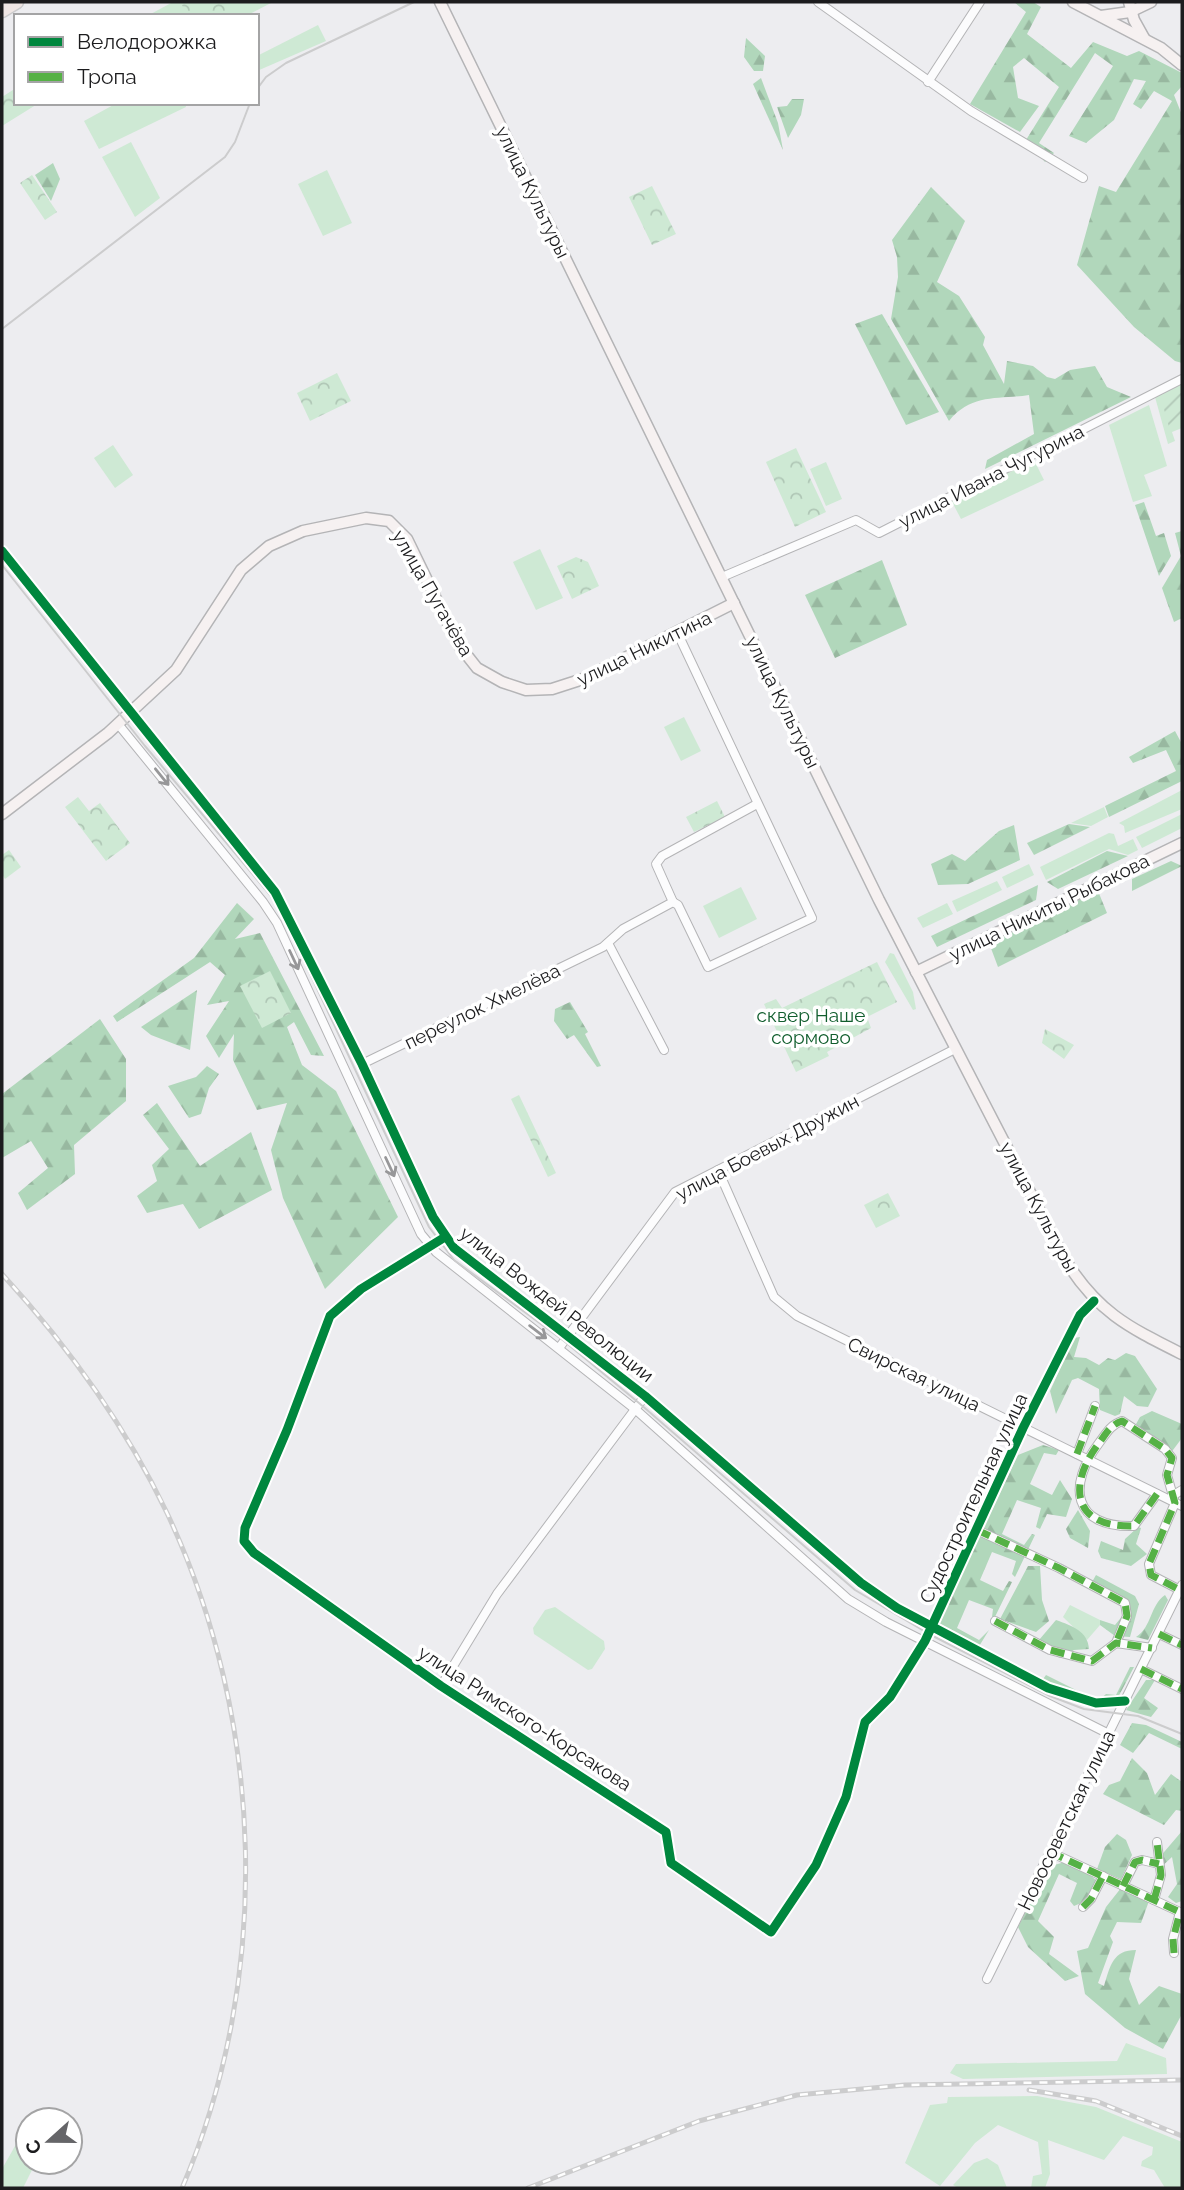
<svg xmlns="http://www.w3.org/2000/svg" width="1184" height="2190" viewBox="0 0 1184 2190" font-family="Raleway,sans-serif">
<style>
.grass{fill:#cee9d4}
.forest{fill:url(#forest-firs)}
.park{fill:url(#park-crowns)}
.garden{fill:url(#garden-furrows)}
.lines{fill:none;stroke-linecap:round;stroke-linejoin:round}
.street-casing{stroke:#b4b4b6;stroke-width:10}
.secondary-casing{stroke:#b4b4b6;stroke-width:13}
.primary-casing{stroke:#cbcbcc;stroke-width:15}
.street{stroke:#fcfcfd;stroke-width:8}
.secondary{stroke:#f6f1f1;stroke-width:10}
.primary{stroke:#efe6e4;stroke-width:12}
.tram{stroke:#cccccd;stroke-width:2}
.rail-casing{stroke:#cccccd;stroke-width:5}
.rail{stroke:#fff;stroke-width:2.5;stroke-dasharray:8;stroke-linecap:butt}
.quiet{stroke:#55b145;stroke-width:7;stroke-dasharray:14 7;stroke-linecap:butt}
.cycleway-casing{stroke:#fff;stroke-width:13}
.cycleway{stroke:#00873e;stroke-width:9}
.oneway{stroke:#979799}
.labels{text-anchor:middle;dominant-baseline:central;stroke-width:7;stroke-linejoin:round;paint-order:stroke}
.street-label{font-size:19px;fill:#1c1c1e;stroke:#fff}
.park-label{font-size:19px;fill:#115e2e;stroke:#fff}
</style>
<defs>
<pattern id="forest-firs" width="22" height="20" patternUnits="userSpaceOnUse" patternTransform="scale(1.75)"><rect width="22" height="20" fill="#b1d7bb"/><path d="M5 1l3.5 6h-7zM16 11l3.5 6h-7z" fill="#98b8a0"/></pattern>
<pattern id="park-crowns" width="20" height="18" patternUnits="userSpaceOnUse" patternTransform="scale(1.75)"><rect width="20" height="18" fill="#cee9d4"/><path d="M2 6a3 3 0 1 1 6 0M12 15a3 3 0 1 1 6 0" fill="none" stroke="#b0c7b6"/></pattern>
<pattern id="garden-furrows" width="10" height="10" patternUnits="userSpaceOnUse" patternTransform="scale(1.75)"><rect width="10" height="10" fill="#cee9d4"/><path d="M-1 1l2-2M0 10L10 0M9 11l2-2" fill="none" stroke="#b0c7b6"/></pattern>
</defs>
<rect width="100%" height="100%" fill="#ededf0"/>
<g class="grass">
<polygon points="173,2 273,2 246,16 147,16"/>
<polygon points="318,25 326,41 257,71 257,56"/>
<polygon points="117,103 185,103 186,107 99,149 84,121"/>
<polygon points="131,142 160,198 135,217 102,157"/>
<polygon points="327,170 352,223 323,236 298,184"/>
<polygon points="1182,384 1182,428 1172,432 1175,441 1168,444 1155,397"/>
<polygon points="1149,405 1167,466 1144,475 1152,496 1133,502 1109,425"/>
<polygon points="113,445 133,475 115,488 94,458"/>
<polygon points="1034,460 1044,480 961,519 951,500"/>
<polygon points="826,462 842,499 826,506 810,469"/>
<polygon points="540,549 563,598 536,610 513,562"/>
<polygon points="684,717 701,751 681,761 664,727"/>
<polygon points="1182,790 1182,809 1125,833 1124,826 1119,823"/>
<polygon points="1104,807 1108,817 1091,826 1071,823"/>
<polygon points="1182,814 1182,828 1142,848 1136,837"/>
<polygon points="1109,833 1114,834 1118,846 1133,839 1138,850 1128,855 1109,849 1046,880 1040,867"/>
<polygon points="1029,864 1034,875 1007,888 1002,877"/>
<polygon points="997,881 1002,890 957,912 952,901"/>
<polygon points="741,887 757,919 719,938 703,906"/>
<polygon points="947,903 953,914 923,928 917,918"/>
<polygon points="890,953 894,954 913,992 916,1009 913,1010 885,962"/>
<polygon points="1070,1605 1100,1620 1100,1625 1087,1640 1063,1617"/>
<polygon points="555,1607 604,1641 605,1649 592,1669 588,1670 534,1634 533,1628 545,1610"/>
<polygon points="1126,2043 1166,2058 1167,2074 963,2079 950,2073 956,2064 1117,2061"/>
<polygon points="1037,2096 1096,2107 1182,2142 1182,2188 1165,2188 1154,2170 1141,2166 1142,2161 1152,2155 1153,2147 1123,2136 1104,2160 1048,2140 1050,2174 1045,2188 1031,2188 1033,2176 1042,2174 1038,2142 998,2125 975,2143 940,2186 905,2163 930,2105 947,2103 948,2097"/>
<polygon points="23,2132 28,2134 28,2162 36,2162 23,2188 2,2188 2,2169"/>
<polygon points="987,2158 998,2165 1007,2188 958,2188 953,2185 974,2163"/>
</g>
<g class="forest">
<polygon points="1014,2 1033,2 1041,7 1027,34 1071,68 1093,42 1127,56 1139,51 1182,73 1182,86 1174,95 1182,115 1182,363 1175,361 1134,327 1077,265 1099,186 1116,192 1172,101 1154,91 1141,109 1133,104 1146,81 1134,79 1114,120 1086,143 1069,136 1113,66 1095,53 1039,143 1054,153 1045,162 1026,140 1059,87 1024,58 1013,67 1018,98 1039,106 1020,132 970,104 1026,12"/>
<polygon points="746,38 765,56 763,71 754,71 744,57"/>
<polygon points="761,78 778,123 783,150 753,84"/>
<polygon points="792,99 804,99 801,115 788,138 777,107 787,106"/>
<polygon points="53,163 60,179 51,201 35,175"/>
<path d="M931,187L965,221L937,282L959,296L985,337L983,345L1004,384L1007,361L1033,366L1047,377L1055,379L1070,370L1095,366L1107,387L1131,397L985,469L987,460L1034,434L1029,395C997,400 972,393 949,421L891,319L898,277L897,257L892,240Z"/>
<polygon points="882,314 939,412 906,425 855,324"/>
<polygon points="1144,502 1156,536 1164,533 1171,556 1159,576 1135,505"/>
<polygon points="1182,531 1182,618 1174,622 1162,588 1181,556 1175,533"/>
<polygon points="882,560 907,625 835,658 805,595"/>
<polygon points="1175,731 1182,744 1182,781 1109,817 1105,806 1176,771 1166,750 1133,763 1129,757"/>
<polygon points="1069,824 1090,827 1034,855 1027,843"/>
<polygon points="1014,825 1020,860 968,884 938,885 931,864 952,854 965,861 999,831"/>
<polygon points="1107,851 1128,856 1058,889 1047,882"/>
<polygon points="1171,861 1182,866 1132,891 1132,879"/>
<polygon points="1038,885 1036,900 937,947 931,936"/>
<polygon points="1098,891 1107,913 998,967 989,943"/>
<polygon points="237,903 254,919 235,939 260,933 324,1056 311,1055 294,1022 287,1027 302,1065 336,1091 398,1217 325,1289 283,1198 271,1150 287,1103 257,1110 233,1060 234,1034 219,1058 206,1036 229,1001 207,1005 225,975 210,962 117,1022 113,1016 194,958"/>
<polygon points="197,990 190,1050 151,1035 141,1027"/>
<polygon points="570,1002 588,1032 585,1034 601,1066 597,1067 574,1035 567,1039 554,1021 555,1009"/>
<polygon points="100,1019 126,1059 126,1101 74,1145 75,1174 27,1210 18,1193 48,1168 31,1141 2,1158 2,1094"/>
<polygon points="207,1066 219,1074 209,1088 201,1114 189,1118 168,1086 196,1077"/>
<polygon points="157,1103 200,1166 251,1132 272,1190 199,1229 183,1204 147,1213 137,1196 157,1181 152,1165 169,1149 143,1115"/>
<polygon points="1080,1337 1074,1357 1086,1358 1099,1365 1108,1358 1115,1360 1126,1353 1135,1356 1157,1389 1148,1407 1137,1406 1124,1396 1120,1414 1115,1416 1100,1410 1099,1389 1078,1378 1072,1380 1056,1414 1050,1391 1074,1338"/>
<polygon points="1152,1411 1182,1424 1182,1438 1170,1454 1159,1450 1154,1441 1136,1424 1140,1417"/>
<polygon points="1043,1445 1059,1450 1056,1455 1044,1453 1030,1484 1052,1495 1060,1480 1072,1499 1066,1517 1047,1514 1040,1529 1036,1527 1041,1508 1017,1500 1002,1534 1024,1545 1032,1534 1035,1535 1015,1577 1012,1574 1016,1561 992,1552 980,1580 1003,1591 1009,1581 1012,1582 991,1625 993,1609 969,1600 957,1628 979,1640 989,1630 978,1648 937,1626 1018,1455"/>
<polygon points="1078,1510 1090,1531 1088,1548 1070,1538 1066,1529"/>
<polygon points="1138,1527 1141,1528 1136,1544 1147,1554 1131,1566 1101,1558 1098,1551 1101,1541 1123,1550 1125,1539"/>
<polygon points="1028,1566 1040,1566 1042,1600 1049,1621 1036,1632 1000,1619"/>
<polygon points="1096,1575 1135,1596 1139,1604 1130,1637 1115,1636 1100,1625 1100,1620 1115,1625 1124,1614 1121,1605 1092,1582"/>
<path d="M1165,1595L1168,1600L1148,1640L1136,1637C1152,1627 1150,1605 1165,1595Z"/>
<path d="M1056,1620C1072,1626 1088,1631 1089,1649L1074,1650L1060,1658L1045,1651L1039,1640Z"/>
<polygon points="1130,1667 1134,1667 1114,1705 1083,1705 1041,1682 1046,1675 1098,1701 1106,1694 1116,1695"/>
<polygon points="1146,1680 1155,1680 1144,1698 1158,1708 1151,1717 1126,1710"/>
<polygon points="1132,1723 1146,1725 1182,1742 1182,1749 1149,1733 1133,1753 1120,1745"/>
<polygon points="1132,1758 1147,1773 1155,1795 1171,1774 1182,1782 1182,1811 1176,1810 1164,1825 1103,1794 1109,1785 1120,1781"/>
<polygon points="1182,1831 1182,1901 1176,1903 1168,1897 1177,1884 1172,1857 1159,1869 1153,1865"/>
<polygon points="1117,1834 1126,1840 1132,1855 1121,1879 1097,1869 1105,1847"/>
<polygon points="1065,1862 1090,1875 1098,1882 1088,1900 1074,1906 1070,1901 1077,1883 1059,1874 1038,1921 1054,1937 1049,1954 1079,1976 1065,1981 1028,1947 1018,1927 1047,1867"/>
<path d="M1121,1888L1149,1901L1141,1923L1117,1922L1110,1936L1113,1942L1098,1983L1104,1986C1110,1966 1113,1950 1136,1950L1129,1979L1139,2005L1159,1986L1182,1994V2014L1163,2049L1125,2028L1085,1994L1077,1951L1088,1948L1106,1907Z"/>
</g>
<g class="park">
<polygon points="189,2 230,2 233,7 214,16 187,16 182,5"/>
<polygon points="16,88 16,103 39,103 2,126 2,97"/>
<polygon points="32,175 57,212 45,220 20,183"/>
<polygon points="652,186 676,234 652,245 629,197"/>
<polygon points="337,373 351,401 310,421 297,393"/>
<polygon points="796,448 826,512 795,527 766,462"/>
<polygon points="576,557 588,562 599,586 572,599 557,566"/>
<polygon points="78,797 89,811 100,803 130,843 106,861 65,807"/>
<polygon points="717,801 725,817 694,832 686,817"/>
<polygon points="9,850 21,867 5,879 2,874 2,855"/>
<polygon points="877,962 897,1002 867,1017 871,1028 827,1052 829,1056 796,1072 764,1004 776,999 782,1008"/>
<polygon points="270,971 291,1013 262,1028 240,986"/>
<polygon points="1045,1029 1074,1045 1064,1059 1042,1043"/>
<polygon points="519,1095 556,1173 548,1177 511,1099"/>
<polygon points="888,1193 900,1216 876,1228 864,1205"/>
</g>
<polygon class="garden" points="1182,392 1182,422 1169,427 1162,402"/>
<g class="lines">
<defs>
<g id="street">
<polyline points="818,2 971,111 1083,178"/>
<polyline points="928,82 980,2"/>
<polyline points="2,551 275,892 362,1064 433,1217 454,1248 645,1396 861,1583 897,1608 1048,1688 1096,1703 1125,1701"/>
<polyline points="722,577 856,520 879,533 1182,379"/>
<polyline points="118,724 263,902 277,923 421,1234 436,1252 635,1409 848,1599 886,1622 1109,1734"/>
<polyline points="673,902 656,864 662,856 757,804"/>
<polyline points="608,943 664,1050"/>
<polyline points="362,1064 603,947 623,929 673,902 678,905 708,967 812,918 677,632"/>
<polyline points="718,1170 774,1297 797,1316 1182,1506"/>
<polyline points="445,1237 361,1289 330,1316 287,1430 245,1528 244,1541 254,1553 441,1686 666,1832 671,1863 771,1932 816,1865 846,1797 865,1722 890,1697 925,1641 1023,1428 1080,1315 1094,1301"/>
<polyline points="559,1348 675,1192 955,1049"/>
<polyline points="1077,1454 1095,1406"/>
<path d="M1157,1494L1134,1526C1072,1528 1067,1485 1099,1443C1106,1434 1110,1425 1122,1421L1165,1449L1172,1458L1167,1475L1175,1503L1149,1564L1151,1575L1180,1590"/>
<polyline points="1172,1496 1182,1490"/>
<polyline points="977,1530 1059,1568 1125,1603 1127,1616 1116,1643"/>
<polyline points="995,1621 1050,1650 1092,1661 1116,1643 1152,1648"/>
<polyline points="1159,1634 1182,1645"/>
<polyline points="1141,1669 1182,1689"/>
<polyline points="441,1686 497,1594 645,1396"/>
<polyline points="1050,1852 1182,1913"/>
<polyline points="1123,1886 1135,1862 1142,1860 1159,1864"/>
<polyline points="1154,1900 1161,1875 1157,1842"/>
<polyline points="1083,1907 1091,1899 1103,1876"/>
<polyline points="1174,1953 1173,1939 1180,1912"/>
<polyline points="987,1979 1182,1585"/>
</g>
<g id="secondary">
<path d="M440,2L879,900L1064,1258C1097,1312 1128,1327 1182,1354"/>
<polyline points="1073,2 1161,48 1182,65"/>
<polyline points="1129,2 1134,20 1144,38"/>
<polyline points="1101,16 1130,12 1151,2"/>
<polyline points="2,814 108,733 176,670 241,570 269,546 303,531 366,518 389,521 407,539 458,644 477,668 502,682 526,690 552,689 583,679 734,603"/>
<polyline points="916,972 1182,843"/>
</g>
<polyline id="primary" points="2,11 17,2"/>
</defs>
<use href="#street" class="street-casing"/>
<use href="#secondary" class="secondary-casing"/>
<use href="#primary" class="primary-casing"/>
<use href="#street" class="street"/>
<use href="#secondary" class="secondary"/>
<use href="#primary" class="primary"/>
<g class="tram">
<polyline points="257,89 266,77 286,63 414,2"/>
<polyline points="2,329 225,157 235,142 250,103"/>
<polyline points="2,565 145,746 270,895 283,916 429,1227 454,1260 564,1341 639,1403 855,1590 929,1634 1050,1696 1084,1709 1138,1716 1182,1734"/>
</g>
<defs>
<g id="rail">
<path d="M2,1274C68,1346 125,1425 167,1513C265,1721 273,1976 182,2188"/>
<polyline points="1029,2090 1096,2101 1182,2136"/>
<polyline points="528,2188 699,2121 797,2095 905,2085 1182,2080"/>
</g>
</defs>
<use href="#rail" class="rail-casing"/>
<use href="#rail" class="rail"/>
<g class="quiet">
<polyline points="1077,1454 1095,1406"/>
<path d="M1157,1494L1134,1526C1072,1528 1067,1485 1099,1443C1106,1434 1110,1425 1122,1421L1165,1449L1172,1458L1167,1475L1175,1503L1149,1564L1151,1575L1180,1590"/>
<polyline points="977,1530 1059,1568 1125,1603 1127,1616 1116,1643"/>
<polyline points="995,1621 1050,1650 1092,1661 1116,1643 1152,1648"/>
<polyline points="1159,1634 1182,1645"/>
<polyline points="1141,1669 1182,1689"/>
<polyline points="1050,1852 1182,1913"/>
<polyline points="1123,1886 1135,1862 1142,1860 1159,1864"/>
<polyline points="1154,1900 1161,1875 1157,1842"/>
<polyline points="1083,1907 1091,1899 1103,1876"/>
<polyline points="1174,1953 1173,1939 1180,1912"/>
</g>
<defs>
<g id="cycleway">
<polyline points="2,551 275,892 362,1064 433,1217 454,1248 645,1396 861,1583 897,1608 1048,1688 1096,1703 1125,1701"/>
<polyline points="445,1237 361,1289 330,1316 287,1430 245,1528 244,1541 254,1553 441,1686 666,1832 671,1863 771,1932 816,1865 846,1797 865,1722 890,1697 925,1641 1023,1428 1080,1315 1094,1301"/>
</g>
</defs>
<use href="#cycleway" class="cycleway-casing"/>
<use href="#cycleway" class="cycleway"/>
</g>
<defs><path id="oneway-shaft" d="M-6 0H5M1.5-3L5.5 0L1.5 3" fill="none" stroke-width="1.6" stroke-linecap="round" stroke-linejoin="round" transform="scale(1.75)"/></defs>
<g class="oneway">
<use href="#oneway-shaft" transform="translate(162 777) rotate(51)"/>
<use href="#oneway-shaft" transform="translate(294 960) rotate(65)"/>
<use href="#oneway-shaft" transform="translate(390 1167) rotate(65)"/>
<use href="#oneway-shaft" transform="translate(538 1332) rotate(37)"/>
</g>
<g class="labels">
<g class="street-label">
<text transform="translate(533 192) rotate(64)">улица Культуры</text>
<text transform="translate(991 476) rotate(-27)">улица Ивана Чугурина</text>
<text transform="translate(433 593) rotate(60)">улица Пугачёва</text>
<text transform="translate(644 648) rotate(-26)">улица Никитина</text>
<text transform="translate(783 702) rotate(64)">улица Культуры</text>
<text transform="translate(1049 907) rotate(-26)">улица Никиты Рыбакова</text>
<text transform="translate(482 1006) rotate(-26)">переулок Хмелёва</text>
<text transform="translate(767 1147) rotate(-28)">улица Боевых Дружин</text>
<text transform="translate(1039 1207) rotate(62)">улица Культуры</text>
<text transform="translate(557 1304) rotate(38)">улица Вождей Революции</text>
<text transform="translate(914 1374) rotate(26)">Свирская улица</text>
<text transform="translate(973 1498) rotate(-65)">Судостроительная улица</text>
<text transform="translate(525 1718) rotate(33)">улица Римского-Корсакова</text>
<text transform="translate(1066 1820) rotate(-64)">Новосоветская улица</text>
</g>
<g class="park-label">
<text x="811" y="1015">сквер Наше<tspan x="811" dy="22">сормово</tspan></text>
</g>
</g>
<rect width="1184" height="2190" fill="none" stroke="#1c1c1e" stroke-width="7"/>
<rect x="14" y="14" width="245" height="91" fill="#ffffff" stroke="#a4a4a5" stroke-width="2"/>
<rect x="28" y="37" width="35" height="10" fill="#00873e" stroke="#a4a4a5" stroke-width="2"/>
<text x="77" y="49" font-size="21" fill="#1c1c1e">Велодорожка</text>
<rect x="28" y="72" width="35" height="10" fill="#55b145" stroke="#a4a4a5" stroke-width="2"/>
<text x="77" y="84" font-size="21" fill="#1c1c1e">Тропа</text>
<g transform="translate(49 2141) rotate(249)"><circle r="33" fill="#ffffff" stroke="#a4a4a5" stroke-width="2"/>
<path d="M0-5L12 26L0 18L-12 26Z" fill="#656568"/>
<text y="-10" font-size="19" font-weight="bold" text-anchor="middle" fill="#1c1c1e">С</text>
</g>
</svg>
